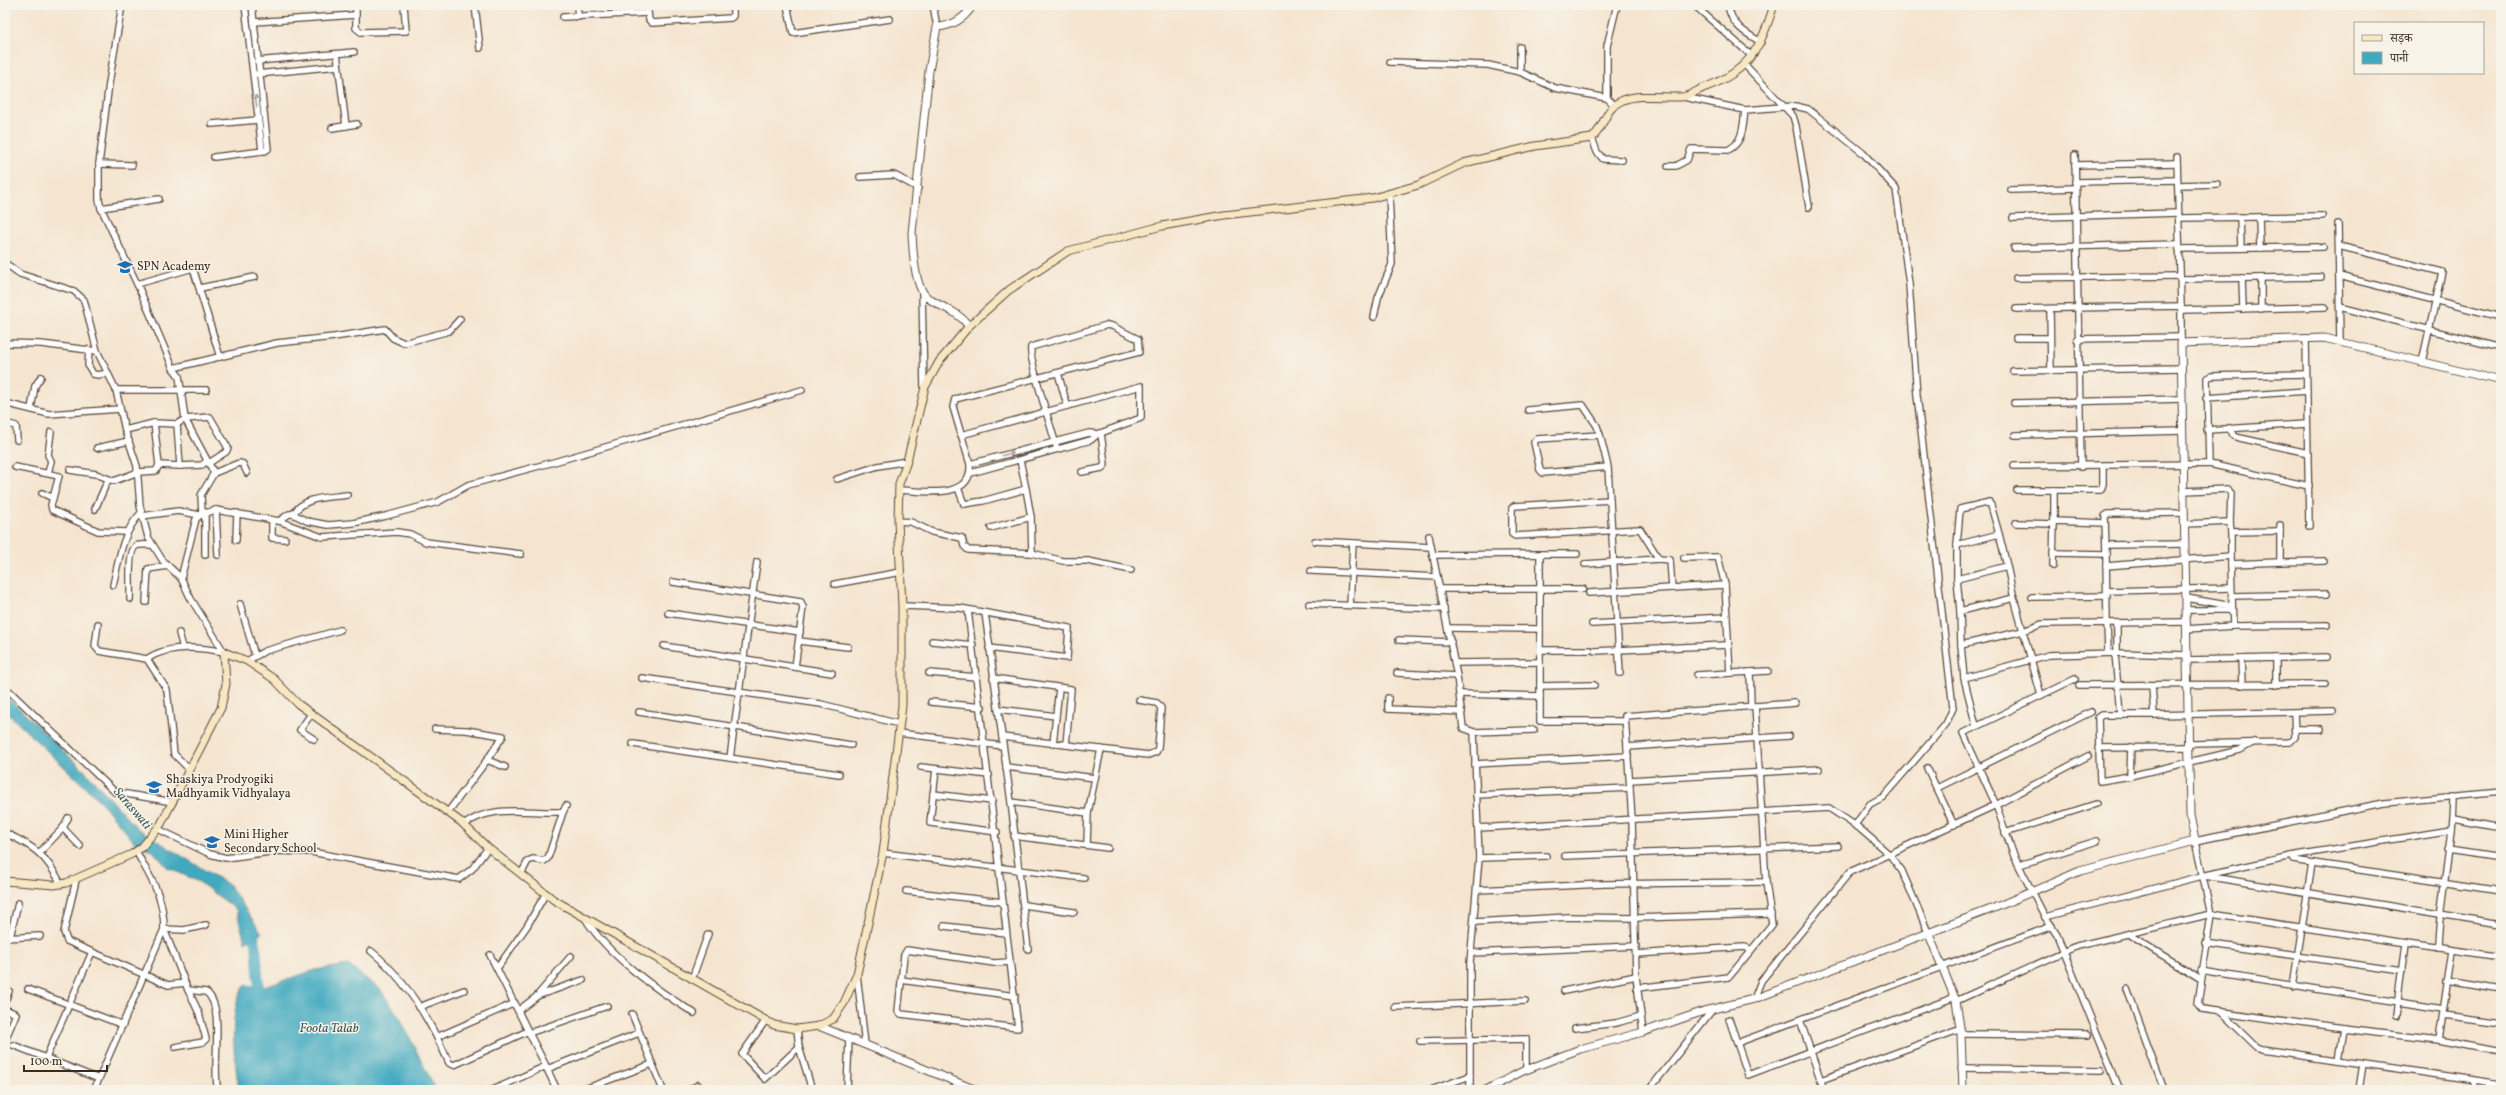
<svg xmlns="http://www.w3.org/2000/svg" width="2506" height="1095" viewBox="0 0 2506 1095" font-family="Vollkorn,'Noto Serif Devanagari',serif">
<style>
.water{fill:#40a9c0;stroke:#3e6a6f}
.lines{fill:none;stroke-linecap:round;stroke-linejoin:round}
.river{stroke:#40a9c0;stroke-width:10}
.minor-casing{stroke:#574639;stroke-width:8}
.tertiary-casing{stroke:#574639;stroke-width:9}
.secondary-casing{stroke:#574639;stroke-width:9}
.minor{stroke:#fff;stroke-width:5.5}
.tertiary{stroke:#fff;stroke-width:7}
.secondary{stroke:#f8e7c3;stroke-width:7}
.oneway{stroke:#a79f9a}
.labels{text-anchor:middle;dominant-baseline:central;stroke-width:3;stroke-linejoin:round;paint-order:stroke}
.poi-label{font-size:12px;fill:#3b2a1e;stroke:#f7f3e8;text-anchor:start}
.water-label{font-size:13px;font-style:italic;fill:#3d5657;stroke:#f7f3e8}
</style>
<rect width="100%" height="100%" fill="#f7f3e8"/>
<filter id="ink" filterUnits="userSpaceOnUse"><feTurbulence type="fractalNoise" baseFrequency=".025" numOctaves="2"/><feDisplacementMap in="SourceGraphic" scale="8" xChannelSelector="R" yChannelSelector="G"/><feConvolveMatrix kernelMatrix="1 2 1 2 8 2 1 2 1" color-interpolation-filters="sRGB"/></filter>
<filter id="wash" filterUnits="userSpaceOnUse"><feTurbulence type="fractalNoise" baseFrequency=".012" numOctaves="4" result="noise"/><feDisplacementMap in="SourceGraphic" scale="16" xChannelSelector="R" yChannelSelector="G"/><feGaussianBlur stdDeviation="0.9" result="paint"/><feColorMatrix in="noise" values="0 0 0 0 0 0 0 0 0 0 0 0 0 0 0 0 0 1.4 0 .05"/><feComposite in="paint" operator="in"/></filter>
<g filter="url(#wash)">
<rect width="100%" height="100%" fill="#f5e5d0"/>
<g class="water">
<polygon points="5,695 85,771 138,829 229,885 262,933 245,942 236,909 199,882 167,867 153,851 135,843 102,803 5,711"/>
<path d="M348,965L380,989L400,1018L434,1086L432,1090H239C235,1063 226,1006 246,985L264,987L315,970Z"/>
</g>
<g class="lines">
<polyline class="river" points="251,925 256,944 259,988"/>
</g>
</g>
<g filter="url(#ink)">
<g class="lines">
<defs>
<g id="minor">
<polyline points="122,5 109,83 99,164 99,200 101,208 139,288 173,368 179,376 185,419 214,473 201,495 202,514"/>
<polyline points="245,5 262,150 265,151 268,149 252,5"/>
<polyline points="356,5 356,28 361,32 406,31 404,5"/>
<polyline points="475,5 480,48"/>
<polyline points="577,5 578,17"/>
<polyline points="647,5 649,20 652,23 731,18 733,16 733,5"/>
<polyline points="787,5 793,33 890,19"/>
<polyline points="933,5 937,27"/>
<polyline points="1694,5 1752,56"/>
<path d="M1728,5C1731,25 1745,33 1761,42"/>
<polyline points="563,17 648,13"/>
<polyline points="254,22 355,15"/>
<polyline points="1520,47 1520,72 1555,88 1607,98 1614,105"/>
<polyline points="337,54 346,126"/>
<polyline points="257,61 354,52"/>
<polyline points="1390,62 1488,65 1520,72"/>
<polyline points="1745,65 1793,116 1796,126 1809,207"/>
<polyline points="257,74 338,66"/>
<polyline points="1684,97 1745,110 1795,106 1808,109 1863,153 1896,189 1909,284 1917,395 1953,708 1946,724 1883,797 1870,804 1855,825"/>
<polyline points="1607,98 1607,46 1617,5"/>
<polyline points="212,124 258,120"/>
<polyline points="332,128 357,124"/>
<polyline points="1592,138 1597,152 1603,159 1622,160"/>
<polyline points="2075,155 2081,467"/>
<polyline points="214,157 263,151"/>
<polyline points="2177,157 2181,306"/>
<polyline points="99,164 132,165"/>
<polyline points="2075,165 2177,163"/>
<path d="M1668,166H1676L1687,160L1691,149L1728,150C1744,142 1743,125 1745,110"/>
<polyline points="860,177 894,175 918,188"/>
<polyline points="2075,182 2177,180"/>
<polyline points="2178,185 2217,184"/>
<polyline points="2011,190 2075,188"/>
<polyline points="101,208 159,199"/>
<polyline points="2240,217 2241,248"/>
<polyline points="2259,217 2260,248"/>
<polyline points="2013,218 2178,213"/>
<polyline points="2179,218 2322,216"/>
<polyline points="2338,224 2340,342"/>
<polyline points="2339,246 2442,272 2422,362"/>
<polyline points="2014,248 2179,244"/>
<polyline points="2179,249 2323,247"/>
<polyline points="5,263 20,274 74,291 84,300 97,351 116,390 125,430 137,466 140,506 148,537 163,561 181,578 191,599 224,652"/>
<polyline points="2339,276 2501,317"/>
<polyline points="2016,278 2180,276"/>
<polyline points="2242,278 2243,309"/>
<polyline points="2261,278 2261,309"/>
<polyline points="2180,279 2321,277"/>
<polyline points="137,284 193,268 220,357"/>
<polyline points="200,288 255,277"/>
<polyline points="922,292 924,389"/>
<polyline points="2340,307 2501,348"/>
<polyline points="2016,309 2181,306 2181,343"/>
<polyline points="2050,309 2051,371"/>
<polyline points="2181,310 2325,307"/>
<polyline points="1374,317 1378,298 1392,264 1389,193"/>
<polyline points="2016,338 2050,338"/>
<polyline points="2306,338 2309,526"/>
<polyline points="2077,339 2181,337"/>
<polyline points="5,343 41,344 97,351"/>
<polyline points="89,350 88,365 93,374 98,375 108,373"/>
<polyline points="173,368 277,343 334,337 385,329 393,338 404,343 449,331 460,319"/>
<polyline points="2013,371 2181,368"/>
<polyline points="1058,373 1067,405"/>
<polyline points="116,390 206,390"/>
<polyline points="2206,398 2307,391"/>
<polyline points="5,403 49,414 120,409"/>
<polyline points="2014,403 2182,399"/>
<polyline points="31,409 35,386 41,377"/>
<polyline points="1528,410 1583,405 1597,426 1600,435"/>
<polyline points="5,423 16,426 17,440"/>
<polyline points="177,424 180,466 202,465 207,461"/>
<polyline points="2229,428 2234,436 2240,438 2308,453"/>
<polyline points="125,430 154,423 177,424 185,419 210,417 228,448 226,452 209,463"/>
<polyline points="2207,430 2307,424"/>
<polyline points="961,435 1141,386 1141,418 1098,434"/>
<polyline points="2015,435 2183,431"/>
<polyline points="97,448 129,441"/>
<polyline points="1020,460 1026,489"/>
<polyline points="970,464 1089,433 1098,434 1091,440 971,473"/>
<polyline points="2209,464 2207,378 2211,376 2306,374"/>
<polyline points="159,465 180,466"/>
<polyline points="2014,466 2209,464 2309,486"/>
<polyline points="15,467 59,476 51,505 52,510 98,531 127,532"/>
<polyline points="1608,467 1543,473 1540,470 1534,442 1537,439 1600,435 1608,467 1620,673"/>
<polyline points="70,470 96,474 114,481 138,472 156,471 159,465 154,423"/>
<polyline points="1082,472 1102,468 1105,465 1101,433"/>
<polyline points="48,473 51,461 48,455 51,432"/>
<polyline points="214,473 239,463 243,464 247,473"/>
<polyline points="837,479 878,466 907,461"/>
<polyline points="958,488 964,504 983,501 1026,489 1031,517 1032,553 1063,561 1088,561 1131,570"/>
<path d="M899,490C922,491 973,501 970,464L953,407L955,399L1139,352L1138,339L1112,326L1107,325L1031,347C1028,358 1051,426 1055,442L1057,449"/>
<polyline points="2017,490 2101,490 2103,484 2103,467"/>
<polyline points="2184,491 2228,489 2231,494 2230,522 2185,524"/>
<polyline points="42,493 53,498"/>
<polyline points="1610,500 1514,506 1512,508 1512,534 1515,536 1640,529 1659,559 1670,560 1672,588 1725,585"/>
<polyline points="95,509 108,480"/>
<polyline points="216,510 218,555"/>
<polyline points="205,512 205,555"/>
<path d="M293,514C305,496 326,498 347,495"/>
<polyline points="142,516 178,511 200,515"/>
<polyline points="272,520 272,538 285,539"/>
<polyline points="279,521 289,514 293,514 307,521 328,525 353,523 386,516 438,502 468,485 554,462 802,390"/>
<polyline points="898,521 911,522 932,532 962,538 964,546 968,550 1032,553"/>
<polyline points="2054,521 2054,490"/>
<polyline points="2230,522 2231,532 2280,531"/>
<polyline points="2016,523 2054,524"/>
<polyline points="2280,525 2280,562 2324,561"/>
<polyline points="991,528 1031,517"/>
<polyline points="2231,532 2231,564"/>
<polyline points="1429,536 1457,676 1463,728 1474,732 1534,730"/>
<polyline points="236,540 237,513"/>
<polyline points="1315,541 1431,547"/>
<polyline points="1957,545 1957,579"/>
<polyline points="2106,545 2185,544"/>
<polyline points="2053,553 2106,554 2105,516 2108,514 2184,513"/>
<polyline points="1540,554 1577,554"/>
<polyline points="2106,554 2107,623 2186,622"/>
<polyline points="1433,555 1540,554 1540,721 1625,721"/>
<polyline points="1684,558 1718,557 1725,585 1730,673"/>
<polyline points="2280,562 2231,564 2232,596 2327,594"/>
<polyline points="1585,564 1659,559"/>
<polyline points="2007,566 2014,598"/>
<polyline points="2053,566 2054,521 2105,523"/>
<polyline points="2106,566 2231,556"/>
<polyline points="1311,571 1437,577"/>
<polyline points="181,578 196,519 202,514 216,510 279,521 322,537 397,532 410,534 426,542 521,554"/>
<polyline points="673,582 801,602 803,607 795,667"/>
<polyline points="835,584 901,572"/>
<path d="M113,585C119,560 122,532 141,513"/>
<polyline points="1440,589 1583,589"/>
<polyline points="2107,591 2231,588"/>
<polyline points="1589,593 1672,588"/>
<polyline points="2032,597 2107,596"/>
<polyline points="2186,598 2232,606"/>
<path d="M130,599C131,589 127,551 136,546C139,544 147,545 151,545"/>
<polyline points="146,602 148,569 168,566"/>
<polyline points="240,604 255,656"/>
<polyline points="1309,604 1444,609"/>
<polyline points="1350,605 1353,543"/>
<polyline points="902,606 960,608 1069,628 1067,658 989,648"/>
<polyline points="968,610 1018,1028 901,1014 898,1011 904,955 907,950 994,963 1010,962"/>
<polyline points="2186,610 2232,610"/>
<polyline points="1960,611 1961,645"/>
<polyline points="668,613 800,632"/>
<polyline points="985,613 1011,802 1028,949"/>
<polyline points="2117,623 2117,653"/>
<polyline points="98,624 95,646 99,651 147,659 167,690 174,754 189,769"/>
<polyline points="1592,624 1727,617"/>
<polyline points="2233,626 2327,625"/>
<polyline points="1448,628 1540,629"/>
<polyline points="2186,629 2233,626 2232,596"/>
<polyline points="179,633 183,648"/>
<polyline points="1399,640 1451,642"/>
<polyline points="799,641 848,647"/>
<polyline points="932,641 973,645"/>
<polyline points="664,646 832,673"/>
<polyline points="1540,650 1590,650"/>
<polyline points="1595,651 1727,645"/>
<polyline points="2115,653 2187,655"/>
<polyline points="2276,658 2276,685"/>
<path d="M147,659C169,644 200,647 224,652"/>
<polyline points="2241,659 2242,685"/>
<polyline points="2187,660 2327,657"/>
<polyline points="247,661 265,651 340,630"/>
<polyline points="1455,663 1540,662"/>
<polyline points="1750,672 1751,706"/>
<polyline points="929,673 977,677"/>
<polyline points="1397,673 1457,676"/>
<polyline points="1697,675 1768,671"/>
<polyline points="642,678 821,704 899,724"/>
<polyline points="993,678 1071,689 1066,745"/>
<polyline points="1964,678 1961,645 2023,631 2014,598 1960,611 1957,579 2007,566 1999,534 1957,545 1960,509 1990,502 1999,534"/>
<polyline points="2075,679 1963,733 1996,805 2014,856 2045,917 2057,935 2120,1090"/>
<polyline points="2079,685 2326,684"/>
<polyline points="1540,686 1594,685"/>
<polyline points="2152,686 2154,715 2333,711"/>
<polyline points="5,687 115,792 173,802"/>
<polyline points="1460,694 1540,696"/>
<polyline points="2041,695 2023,631 2042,624 2107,623 2108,653"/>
<polyline points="1388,698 1388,709 1462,712"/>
<polyline points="931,702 982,707"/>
<polyline points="998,709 1056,716"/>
<polyline points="639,712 851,745"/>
<polyline points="311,714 300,730 314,739"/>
<polyline points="1976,726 1964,678 2049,655 2115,653 2120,715"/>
<polyline points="435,729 466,730 503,736 487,760"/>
<polyline points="2295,729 2320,729"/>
<polyline points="898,733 1003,746"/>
<polyline points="1002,737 1148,755 1156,752 1158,748 1161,708 1157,703 1139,700"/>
<polyline points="633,744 839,774"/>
<polyline points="1053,744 1059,688"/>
<polyline points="2190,744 2290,742 2295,737 2294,713"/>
<polyline points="1627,747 1789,736"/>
<polyline points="2131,747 2130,776 2240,750 2254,742"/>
<polyline points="2098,748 2189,747"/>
<polyline points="730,758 757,562"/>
<polyline points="1475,764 1628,756"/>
<polyline points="921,767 989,775"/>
<polyline points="1006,767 1095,778"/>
<polyline points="1927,768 1954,825"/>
<polyline points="936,769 930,823 997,832"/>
<polyline points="2130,776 2100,781 2098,718 2102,715 2154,715"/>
<polyline points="1630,780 1819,769"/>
<polyline points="1937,788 2091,712"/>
<polyline points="933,794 992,801"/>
<polyline points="1476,795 1630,788"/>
<polyline points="1011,802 1088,813"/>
<polyline points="448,812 487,760 505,767"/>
<polyline points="2453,819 2501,828"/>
<path d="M464,825C490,804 526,813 558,812H563L566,806"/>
<polyline points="63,828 80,846"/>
<polyline points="1478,828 1829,808 1859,828 1890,855 1902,871 1928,932"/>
<polyline points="158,829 210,854 226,858 277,851 311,852 459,879 472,869 488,848"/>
<path d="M5,833C34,846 46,855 61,884"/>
<polyline points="2005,833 2096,804"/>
<polyline points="1014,836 1108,848"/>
<polyline points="1087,845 1088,813 1101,749"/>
<polyline points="2448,850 2501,858"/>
<polyline points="39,853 63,828 68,818"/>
<polyline points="883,853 1084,878"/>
<polyline points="1565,856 1838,846"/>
<polyline points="2291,856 2293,860 2501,891"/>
<polyline points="1479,858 1546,856"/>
<polyline points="2019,865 2097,841"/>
<polyline points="521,874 528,861 533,859 544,861 548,858 563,812"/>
<polyline points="2205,876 2501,924"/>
<polyline points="76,880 64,932 67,941 168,985 185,983"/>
<polyline points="1477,890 1604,884 1766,882"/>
<polyline points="906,891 1003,902"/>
<polyline points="1024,905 1074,912"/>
<polyline points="2045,917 2202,876 2291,856 2451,830"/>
<path d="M585,918C607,955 658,991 694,1013"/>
<polyline points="1474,922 1569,917 1635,918 1771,914"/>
<path d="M206,925L184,930L164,929L188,990L206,992C226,1006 211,1066 218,1090"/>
<polyline points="944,926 1006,933"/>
<polyline points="2128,934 2201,979"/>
<polyline points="10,937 18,903"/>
<polyline points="5,938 40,936"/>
<polyline points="2205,943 2402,971"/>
<path d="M2438,948C2439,897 2453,847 2453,796"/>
<path d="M371,951C406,979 431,1022 449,1063L454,1065L528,1031"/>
<polyline points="1471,953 1636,946"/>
<polyline points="1636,954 1745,947 1751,950"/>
<polyline points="490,955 529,1033"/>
<polyline points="498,967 527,926 546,893"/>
<polyline points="2201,971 2443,1009"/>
<polyline points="857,975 865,1044"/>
<polyline points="692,979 708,934"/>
<polyline points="901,980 1015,996"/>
<polyline points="2447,982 2501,991"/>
<polyline points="2293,986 2312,863"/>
<polyline points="1637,988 1729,977 1772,925 1766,882 1755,706"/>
<polyline points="5,989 9,991 5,1001"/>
<polyline points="28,989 123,1025"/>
<polyline points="2127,989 2164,1090"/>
<polyline points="1564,991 1636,976"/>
<polyline points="537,996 583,980"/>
<polyline points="1754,999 1761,981 1850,872 1996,805 2088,756"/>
<polyline points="1956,1001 2077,946 2211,914 2501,957"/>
<polyline points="419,1007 464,990"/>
<polyline points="1395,1007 1525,1001"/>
<polyline points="5,1009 16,1014 5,1040"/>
<polyline points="519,1010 536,997 571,956"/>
<polyline points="2220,1011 2257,1047 2262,1049 2501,1084"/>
<polyline points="632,1014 663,1090"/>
<polyline points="2396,1015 2405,944"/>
<polyline points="2443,1015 2501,1023"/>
<polyline points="1729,1019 1748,1075 1955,997"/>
<polyline points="766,1020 742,1054 765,1079 799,1047"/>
<polyline points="1800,1020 1824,1090"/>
<polyline points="1575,1028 1616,1023 1641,1016"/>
<polyline points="797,1029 799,1047 812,1090"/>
<polyline points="2343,1029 2439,1040 2501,1052"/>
<polyline points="1643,1032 1636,976 1632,819 1625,716 1795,703"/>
<polyline points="1961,1034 2088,1035"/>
<polyline points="437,1037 515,1003"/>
<polyline points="2439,1040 2452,951"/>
<polyline points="1420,1041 1526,1039 1526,1069"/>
<polyline points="1737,1043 2052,926"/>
<polyline points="13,1045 99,1079"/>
<polyline points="175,1047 203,1042 206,1039 199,1013 188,990"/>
<polyline points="46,1058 92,952"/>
<polyline points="2338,1060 2343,1029 2202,1009 2198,1004 2211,914 2195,841 2384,803 2501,792"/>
<polyline points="546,1066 529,1033 607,1006"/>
<polyline points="1961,1068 2101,1070"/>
<polyline points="1821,1080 1961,1029"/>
<path d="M94,1090L164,929C164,896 151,879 136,851"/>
<polyline points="493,1090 546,1066 546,1068"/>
<polyline points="557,1090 547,1069 639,1033"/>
<polyline points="582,1090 652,1064"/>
<polyline points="689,1090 698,1085"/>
<polyline points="847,1090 849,1038"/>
<polyline points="1431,1090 1470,1076"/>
<polyline points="1470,1090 1470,963 1479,858 1474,732"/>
<polyline points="1649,1090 1713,1009"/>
<polyline points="2359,1090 2363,1064"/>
<polyline points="2472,1090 2473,1081"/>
</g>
<g id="tertiary">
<path d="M969,326C954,308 945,310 928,298C914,288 913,250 912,233L929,71L937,27C953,26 965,18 973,5"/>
<polyline points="1928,932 1956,1001 1961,1034 1963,1090"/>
<polyline points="819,1026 976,1090"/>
<polyline points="1486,1090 1523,1071 1580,1049 1643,1032 1704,1011 1754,999 1994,908 2080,871 2195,841 2190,815 2181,343 2324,338 2501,381"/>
</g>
<path id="secondary" d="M5,881L54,885L66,883L132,854L142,847L161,824L221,708L226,684L224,652L247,661L274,679L298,704L461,822L488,848L554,900L774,1025L797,1029L819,1026L833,1019L844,1003L857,974L883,853L902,706V606L898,521L899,484L907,461L925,387L939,362L969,326L1009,290L1068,251L1162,226L1224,215L1373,198L1418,185L1464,163L1535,146L1592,138C1604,128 1605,108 1621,101C1638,93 1663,98 1681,97C1688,97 1696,91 1703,88C1749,72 1760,49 1774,5"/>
</defs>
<use href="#minor" class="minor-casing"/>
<use href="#tertiary" class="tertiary-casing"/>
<use href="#secondary" class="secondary-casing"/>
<use href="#minor" class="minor"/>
<use href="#tertiary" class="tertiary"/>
<use href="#secondary" class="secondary"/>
</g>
<defs><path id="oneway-shaft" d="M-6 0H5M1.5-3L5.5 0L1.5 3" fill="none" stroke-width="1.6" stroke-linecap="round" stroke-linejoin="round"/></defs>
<g class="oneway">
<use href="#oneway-shaft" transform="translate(256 101) rotate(-97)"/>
<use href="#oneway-shaft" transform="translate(1008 454) rotate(-15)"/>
</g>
</g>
<defs>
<symbol id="school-bare" viewBox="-9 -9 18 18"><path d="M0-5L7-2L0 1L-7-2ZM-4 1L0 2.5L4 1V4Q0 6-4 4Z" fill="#1f6fb2" stroke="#f7f3e8" stroke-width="2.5" paint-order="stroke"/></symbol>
</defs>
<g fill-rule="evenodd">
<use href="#school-bare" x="114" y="256" width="22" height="22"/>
<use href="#school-bare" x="143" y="776" width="22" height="22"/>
<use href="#school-bare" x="201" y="831" width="22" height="22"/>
</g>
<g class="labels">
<g class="poi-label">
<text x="137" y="267">SPN Academy</text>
<text x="166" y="780">Shaskiya Prodyogiki<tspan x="166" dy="14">Madhyamik Vidhyalaya</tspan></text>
<text x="224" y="835">Mini Higher<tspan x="224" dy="14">Secondary School</tspan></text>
</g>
<g class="water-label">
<text transform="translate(132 809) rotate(49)">Saraswati</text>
<text x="329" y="1029">Foota Talab</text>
</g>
</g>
<rect width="2506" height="1095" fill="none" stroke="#f7f3e8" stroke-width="20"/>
<rect x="2354" y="22" width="130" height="52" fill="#f7f3e8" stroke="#aca397"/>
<rect x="2362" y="35" width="20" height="6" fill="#f8e7c3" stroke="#aca397"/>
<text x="2390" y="42" font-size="12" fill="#3b2a1e">सड़क</text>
<rect x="2362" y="52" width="20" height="12" fill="#40a9c0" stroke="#aca397"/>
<text x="2390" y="62" font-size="12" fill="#3b2a1e">पानी</text>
<path d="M24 1065v6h83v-6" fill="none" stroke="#3b2a1e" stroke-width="2"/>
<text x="30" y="1065" font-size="12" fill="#3b2a1e" stroke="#f7f3e8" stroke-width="3" paint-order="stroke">100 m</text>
</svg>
